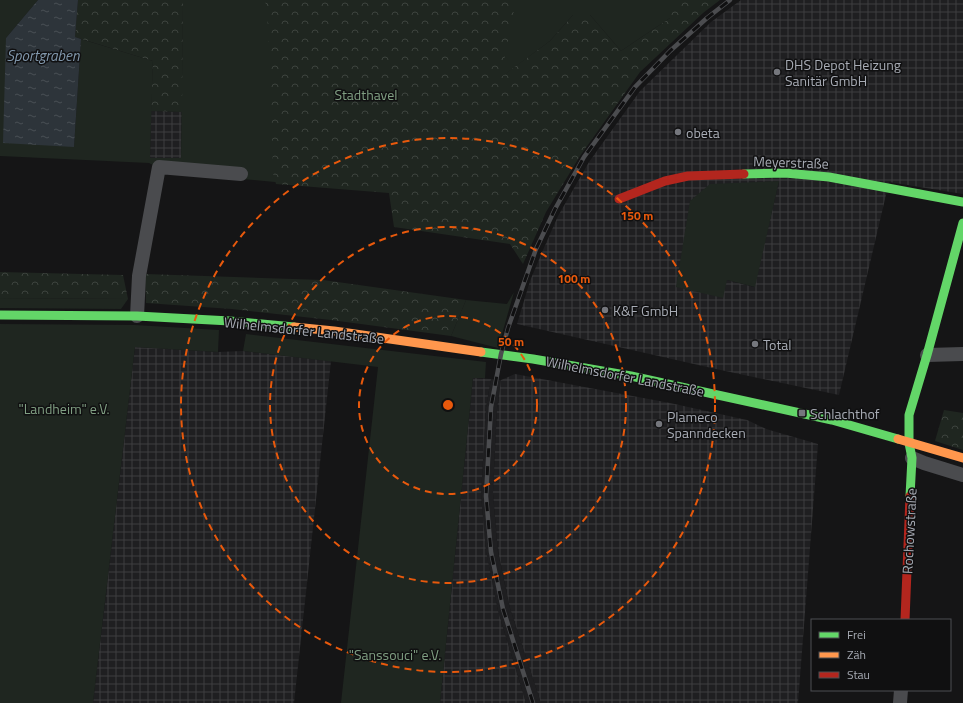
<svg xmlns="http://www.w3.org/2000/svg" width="963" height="703" viewBox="0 0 963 703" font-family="'Titillium Web',sans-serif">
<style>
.built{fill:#1f1f21}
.industrial{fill:url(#industrial-grid);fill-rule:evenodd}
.green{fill:#1f2620}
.forest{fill:url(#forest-crowns)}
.water{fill:url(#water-ripples)}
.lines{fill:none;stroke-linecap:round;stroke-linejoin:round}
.street{stroke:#4a4b4e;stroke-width:14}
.fast{stroke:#63d668;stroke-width:9}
.slow{stroke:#ff974d;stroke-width:9}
.jam{stroke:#b3261e;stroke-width:9}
.rail-casing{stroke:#4b4c4f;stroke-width:4.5}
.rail{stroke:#101011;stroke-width:3;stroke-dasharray:9;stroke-linecap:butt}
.ring{fill:none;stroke:#e8590c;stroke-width:2;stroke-dasharray:7 5}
.poi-dot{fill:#75777d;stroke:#101011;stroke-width:1.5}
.labels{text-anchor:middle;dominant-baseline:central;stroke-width:3;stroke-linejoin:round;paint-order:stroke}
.poi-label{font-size:14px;fill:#a8acb5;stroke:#101011;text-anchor:start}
.park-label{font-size:14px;fill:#809f83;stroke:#101011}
.street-label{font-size:14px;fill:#a8acb5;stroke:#101011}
.water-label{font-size:15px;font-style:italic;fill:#8298ad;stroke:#101011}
.centre{fill:#e8590c;stroke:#101011;stroke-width:2}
.ring-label{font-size:12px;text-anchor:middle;font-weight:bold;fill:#e8590c;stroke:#101011;stroke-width:3;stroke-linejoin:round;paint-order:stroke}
</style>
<defs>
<pattern id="industrial-grid" width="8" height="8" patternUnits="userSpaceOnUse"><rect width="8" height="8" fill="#1f1f21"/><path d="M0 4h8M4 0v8" fill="none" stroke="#3d3d3f"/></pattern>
<pattern id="forest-crowns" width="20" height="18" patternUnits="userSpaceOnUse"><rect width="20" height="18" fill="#1f2620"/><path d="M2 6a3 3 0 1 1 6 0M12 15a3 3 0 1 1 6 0" fill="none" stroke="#3d433e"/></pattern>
<pattern id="water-ripples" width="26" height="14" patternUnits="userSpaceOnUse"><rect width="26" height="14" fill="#2d343a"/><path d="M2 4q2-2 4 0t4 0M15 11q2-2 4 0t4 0" fill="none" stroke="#494f54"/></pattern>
</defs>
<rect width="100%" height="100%" fill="#151516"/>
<polygon class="built" points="491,379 501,380 497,409 493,493 498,552 510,608 541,703 526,703 498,611 486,552 481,495 486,407"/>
<g class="industrial">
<path d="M741,0H963V194L889,182L839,395L716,369L517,324L530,281L543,250L558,216L589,162L640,91L711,22ZM779,181L754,287L727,280Z"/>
<polygon points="151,111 182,112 181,158 150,158"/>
<polygon points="135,347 218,352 243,351 331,361 294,703 93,703"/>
<polygon points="515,374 670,403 747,420 766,429 818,444 798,703 541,703 510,608 498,551 493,493 497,409 501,380"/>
<polygon points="473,378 491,379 486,407 481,495 486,551 498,611 526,703 440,703"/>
</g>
<g class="green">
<polygon points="0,0 38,0 6,38 74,147 81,39 153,61 150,158 181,158 183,0 670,0 670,18 621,51 590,15 573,15 550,41 499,79 507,97 486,108 296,184 167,172 149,163 0,156"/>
<polygon points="779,181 755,287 727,280 723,298 676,287 690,201 710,184"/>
<polygon points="514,292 498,348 451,336 466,300 507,304"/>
<polygon points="0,298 128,299 121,309 0,308"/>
<polygon points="0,324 135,325 219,330 218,352 135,347 93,703 0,703"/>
<polygon points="246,334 486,362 485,378 473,378 440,703 341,703 378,367 243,351"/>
</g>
<g class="forest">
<polygon points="78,0 183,0 182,112 151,111 153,61 75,37"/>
<polygon points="265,0 516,0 501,77 550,41 573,15 590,15 621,51 670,18 670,0 720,0 703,13 640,72 580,156 546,212 523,264 510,244 394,227 389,193 276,184 273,173 271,100 267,11"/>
<polygon points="0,272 123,275 128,299 0,298"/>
<polygon points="145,274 323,280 466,300 451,336 331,320 232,309 146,303"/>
<polygon points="944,410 963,413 963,450 935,441"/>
</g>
<polygon class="water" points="38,0 78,0 75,37 81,39 74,147 3,143 6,38"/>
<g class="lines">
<g class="street">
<polyline points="137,316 139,276 159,167 241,174"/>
<polyline points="927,355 963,354"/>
<polyline points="912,458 924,463 963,475"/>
<polyline points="900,703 901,690"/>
</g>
<g class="fast">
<polyline points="744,174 785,173 829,177 963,202"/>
<polyline points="0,315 137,316 230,321 294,327"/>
<polyline points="481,352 533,359 631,376 832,420 898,439"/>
<polyline points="910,496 912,458 909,443 909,415 927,355 963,223"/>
</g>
<g class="slow">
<polyline points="294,327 334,331 481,352"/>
<polyline points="898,439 963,458"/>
</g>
<g class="jam">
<polyline points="619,199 665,181 688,176 744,174"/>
<polyline points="905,620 910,496"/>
</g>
<defs>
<polyline id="rail" points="533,703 503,609 491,552 486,496 491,407 501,354 508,328 536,249 555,209 584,157 635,87 670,51 707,18 730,0"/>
</defs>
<use href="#rail" class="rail-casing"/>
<use href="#rail" class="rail"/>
</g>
<g class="ring">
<circle cx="448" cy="405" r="89"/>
<circle cx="448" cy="405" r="178"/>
<circle cx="448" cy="405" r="267"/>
</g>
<g class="poi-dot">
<circle cx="777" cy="72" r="4"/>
<circle cx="678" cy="132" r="4"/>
<circle cx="605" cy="310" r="4"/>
<circle cx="755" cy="344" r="4"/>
<rect x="798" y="409" width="8" height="8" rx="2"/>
<circle cx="659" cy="424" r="4"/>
</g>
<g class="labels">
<g class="poi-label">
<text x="785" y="64">DHS Depot Heizung<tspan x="785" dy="16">Sanitär GmbH</tspan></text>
<text x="686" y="132">obeta</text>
<text x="613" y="310">K&amp;F GmbH</text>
<text x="763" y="344">Total</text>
<text x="810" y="413">Schlachthof</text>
<text x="667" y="416">Plameco<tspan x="667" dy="16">Spanndecken</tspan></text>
</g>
<g class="park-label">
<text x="366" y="94">Stadthavel</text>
<text x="64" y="408">"Landheim" e.V.</text>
<text x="395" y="654">"Sanssouci" e.V.</text>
</g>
<g class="street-label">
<text transform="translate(791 162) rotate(2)">Meyerstraße</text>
<text transform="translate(304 330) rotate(6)">Wilhelmsdorfer Landstraße</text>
<text transform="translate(625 376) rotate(11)">Wilhelmsdorfer Landstraße</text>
<text transform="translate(909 531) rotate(-87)">Rochowstraße</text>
</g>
<g class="water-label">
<text x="43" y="55">Sportgraben</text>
</g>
</g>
<circle cx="448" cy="405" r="6" class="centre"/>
<g class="ring-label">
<text x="637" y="220">150 m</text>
<text x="574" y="283">100 m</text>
<text x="511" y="346">50 m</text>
</g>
<rect x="811" y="619" width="140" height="72" fill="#101011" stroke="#4d4e53"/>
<rect x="819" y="632" width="20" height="6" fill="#63d668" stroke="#4d4e53"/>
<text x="847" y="639" font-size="12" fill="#a8acb5">Frei</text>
<rect x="819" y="652" width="20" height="6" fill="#ff974d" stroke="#4d4e53"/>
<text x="847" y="659" font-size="12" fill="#a8acb5">Zäh</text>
<rect x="819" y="672" width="20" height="6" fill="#b3261e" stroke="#4d4e53"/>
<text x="847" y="679" font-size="12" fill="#a8acb5">Stau</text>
</svg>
